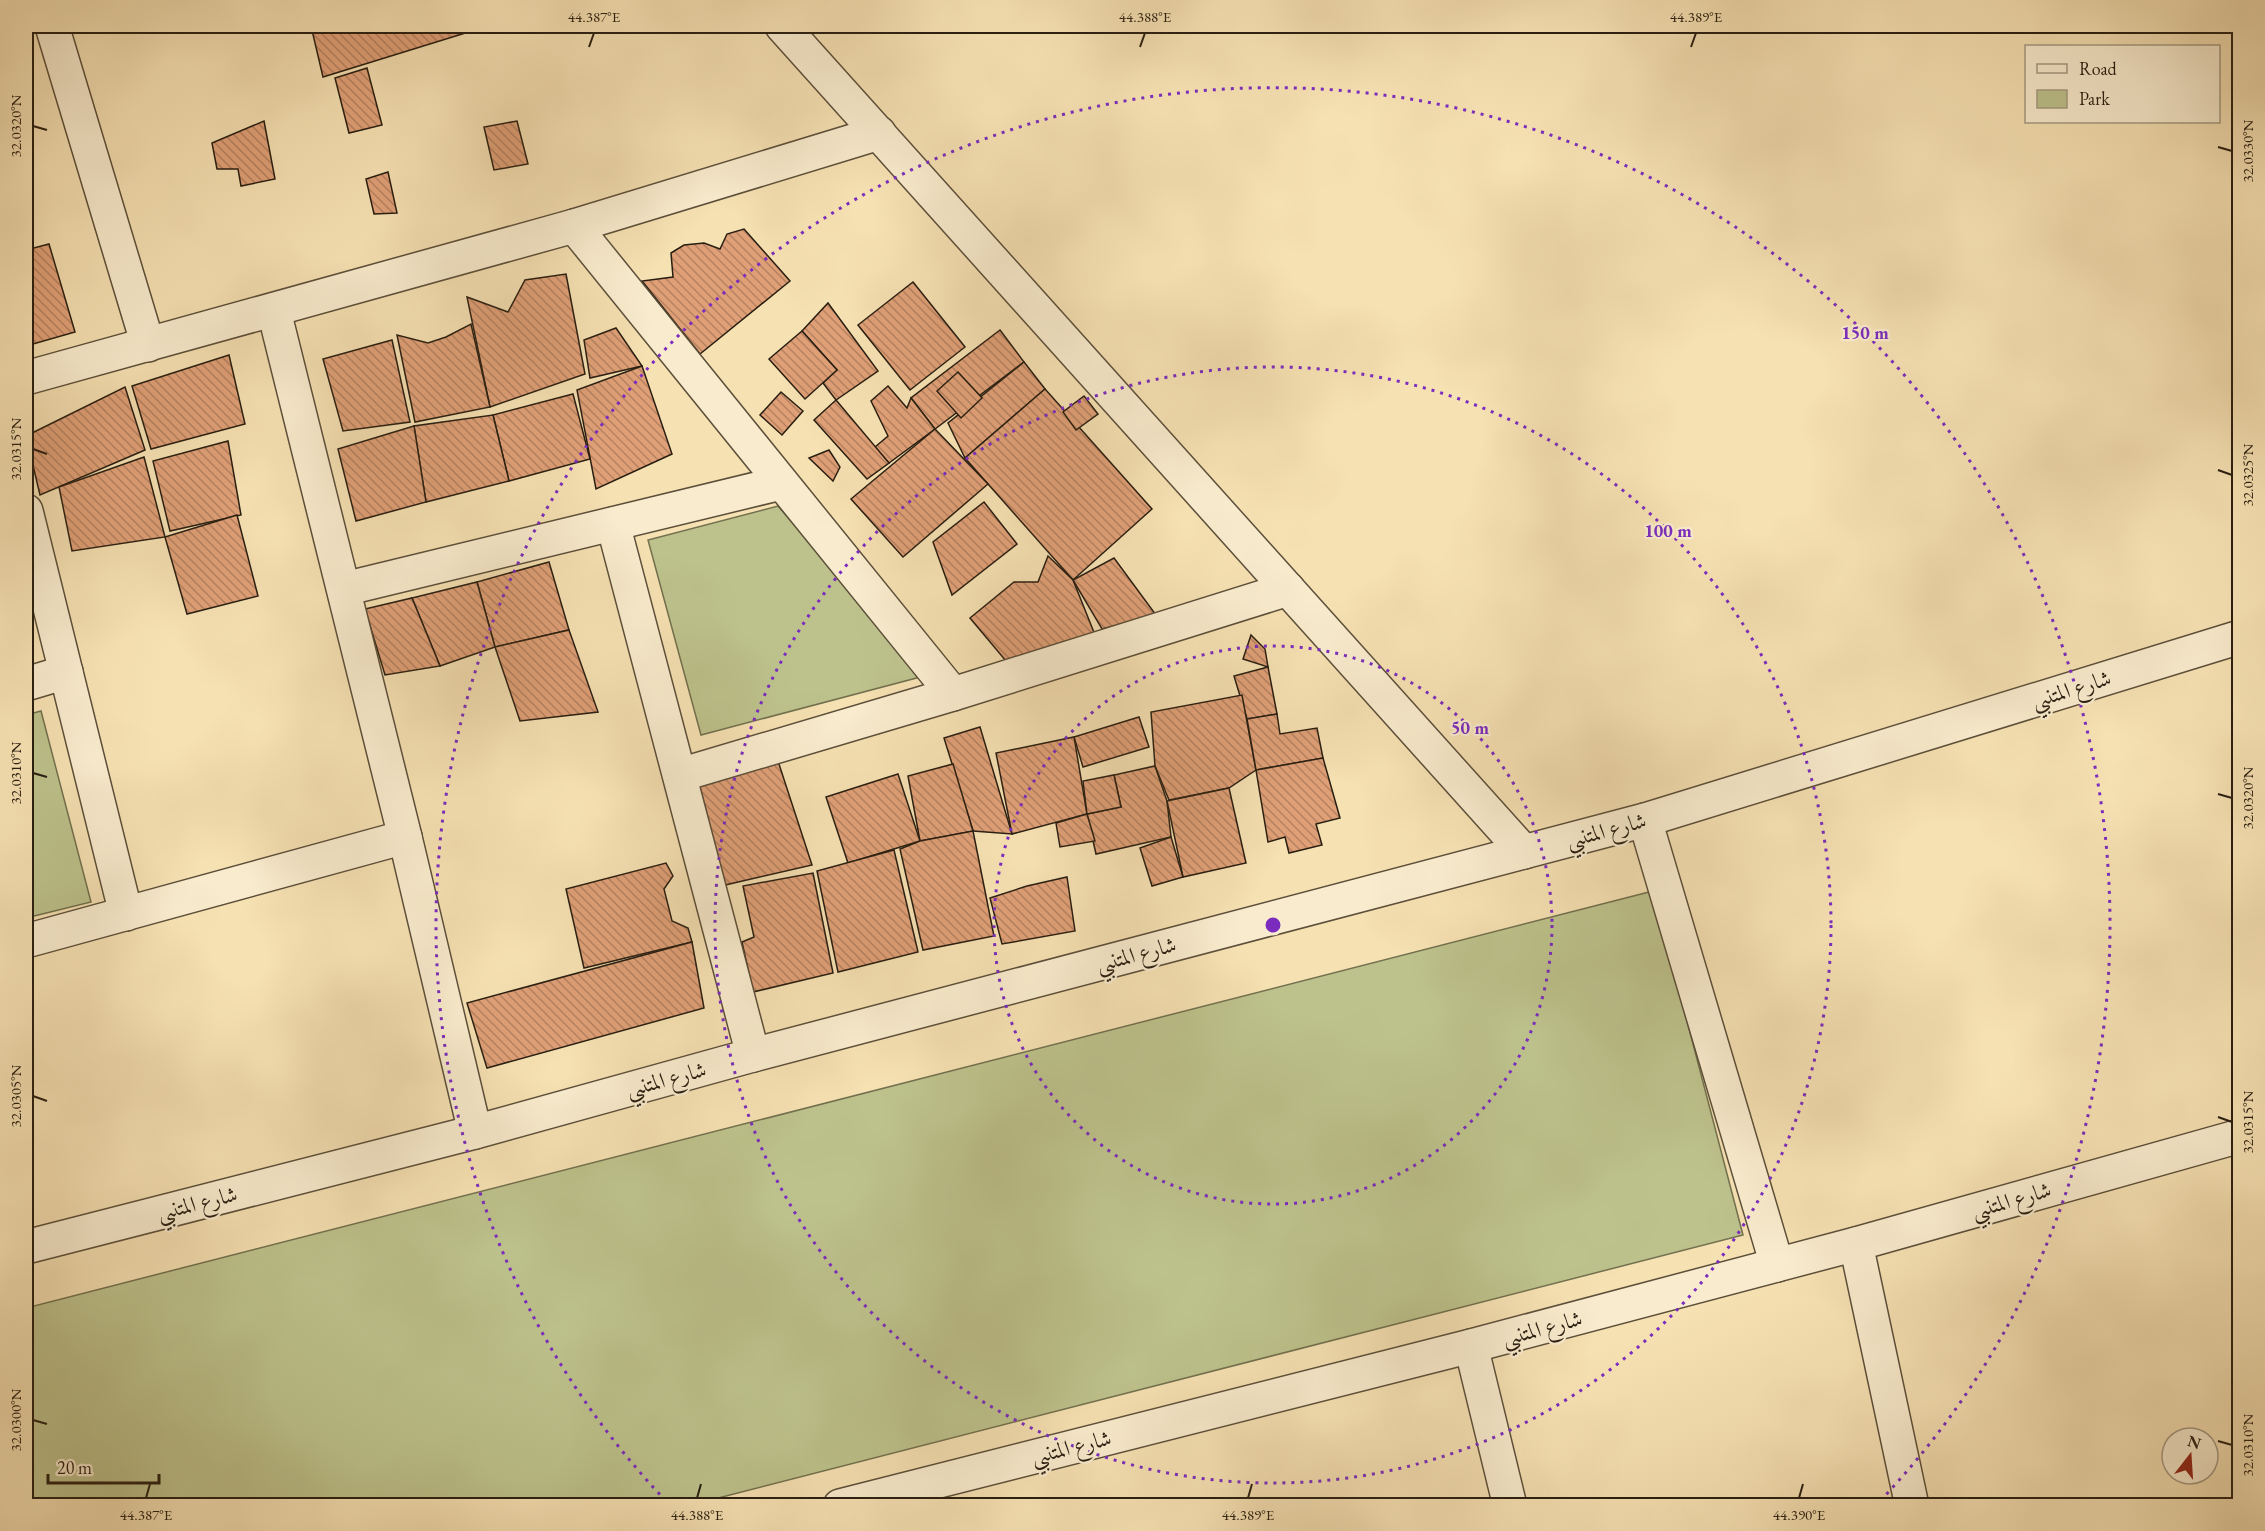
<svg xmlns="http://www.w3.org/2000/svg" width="2265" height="1531" viewBox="0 0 2265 1531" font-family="'EB Garamond',Amiri,serif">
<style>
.green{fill:#bdc28c;stroke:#72704e;stroke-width:1.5}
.building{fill:url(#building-back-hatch);stroke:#281e11;stroke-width:1.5}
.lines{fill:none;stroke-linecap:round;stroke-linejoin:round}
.minor-casing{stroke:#5c4f3a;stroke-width:36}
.minor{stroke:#f9ecce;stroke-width:33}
.ticks{fill:none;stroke:#281e11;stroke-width:2}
.ring{fill:none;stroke:#7b2cbf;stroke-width:3;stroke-dasharray:3 6}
.labels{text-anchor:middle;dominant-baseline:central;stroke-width:4.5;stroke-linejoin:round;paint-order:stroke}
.street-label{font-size:22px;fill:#281e11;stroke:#f9ecce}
.centre{fill:#7b2cbf;stroke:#f9ecce;stroke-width:3}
.ring-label{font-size:18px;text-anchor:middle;font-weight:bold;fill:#7b2cbf;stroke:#f9ecce;stroke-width:4.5;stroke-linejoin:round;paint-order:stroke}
.neatline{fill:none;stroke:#281e11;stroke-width:2}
.ticks-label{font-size:15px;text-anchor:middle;fill:#281e11}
</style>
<defs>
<pattern id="building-back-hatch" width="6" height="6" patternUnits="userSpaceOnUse" patternTransform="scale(1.5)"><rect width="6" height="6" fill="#e0a077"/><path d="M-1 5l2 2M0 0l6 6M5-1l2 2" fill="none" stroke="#b68260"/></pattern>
</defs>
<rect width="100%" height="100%" fill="#f6e1b3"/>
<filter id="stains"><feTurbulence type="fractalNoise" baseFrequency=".00333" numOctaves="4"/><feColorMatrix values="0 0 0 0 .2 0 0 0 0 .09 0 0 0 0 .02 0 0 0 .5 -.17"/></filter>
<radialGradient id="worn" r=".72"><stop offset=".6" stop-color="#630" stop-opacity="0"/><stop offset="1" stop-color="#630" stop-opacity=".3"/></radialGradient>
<g class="green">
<polygon points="778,506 924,676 701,735 648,540"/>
<polygon points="41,711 91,902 26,918 26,715"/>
<polygon points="1653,891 1743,1235 691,1505 26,1506 26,1308"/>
</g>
<g class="building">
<polygon points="311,26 488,26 323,77"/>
<polygon points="367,68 382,125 349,133 335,78"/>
<polygon points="264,121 275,179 241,186 238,169 217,169 212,143"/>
<polygon points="517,121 528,164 494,170 484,127"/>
<polygon points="26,171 33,205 26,207"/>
<polygon points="388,172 397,213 374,214 366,179"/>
<polygon points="744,229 790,281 700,354 642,281 673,277 671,253 684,245 704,243 720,249 727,234"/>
<polygon points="49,244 75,332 26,346 26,250"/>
<polygon points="566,274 585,374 490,407 467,297 508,312 525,280"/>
<polygon points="913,282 965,347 910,390 858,325"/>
<polygon points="828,303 878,371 836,400 823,383 837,370 802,331"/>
<polygon points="471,324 490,407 415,422 397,335 428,343 446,337"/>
<polygon points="616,328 642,366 590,378 584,340"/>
<polygon points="1000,330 1024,362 935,429 911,398"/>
<polygon points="802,331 837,370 805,399 769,359"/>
<polygon points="392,340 410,422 343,431 323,359"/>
<polygon points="229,355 245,424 151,449 132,386"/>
<polygon points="1024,362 1045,389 965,458 948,423"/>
<polygon points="642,366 672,454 596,489 577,390"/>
<polygon points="958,372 982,398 961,418 937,391"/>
<polygon points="888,386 907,408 911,398 935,429 889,463 875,447 888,436 871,401"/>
<polygon points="125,387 145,450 40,495 26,436"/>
<polygon points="1045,389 1152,509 1073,580 965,458"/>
<polygon points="781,392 803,411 782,435 760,415"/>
<polygon points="573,394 590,459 509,481 493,415"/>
<polygon points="1084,396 1098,414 1076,430 1063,412"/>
<polygon points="836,400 889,463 867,479 814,420"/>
<polygon points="493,415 509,481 426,502 414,426"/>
<polygon points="414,426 426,502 356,521 338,449"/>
<polygon points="935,429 988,484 903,557 851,499"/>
<polygon points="228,441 241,515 170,531 153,461"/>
<polygon points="829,450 840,467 833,481 809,458"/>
<polygon points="144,457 165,537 72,551 59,487"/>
<polygon points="984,502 1017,544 952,595 933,542"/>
<polygon points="237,515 258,596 187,614 165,537"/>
<polygon points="1048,556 1073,580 1099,645 1006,661 970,618 1014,582 1038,582"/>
<polygon points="1114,558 1156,615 1102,629 1073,580"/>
<polygon points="549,562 569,630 495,647 477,582"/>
<polygon points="477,582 495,647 440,666 412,598"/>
<polygon points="412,598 440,666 385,675 365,609"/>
<polygon points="569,630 598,712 520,721 495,647"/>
<polygon points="1251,635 1265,649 1268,667 1243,659"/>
<polygon points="1268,667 1277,714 1247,719 1234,676"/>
<polygon points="1242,695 1256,770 1229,788 1169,800 1155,766 1151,712"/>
<polygon points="1277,714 1280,734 1317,728 1323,758 1256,770 1247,719"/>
<polygon points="1139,717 1149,747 1083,767 1074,737"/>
<polygon points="980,727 1012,834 973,831 944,738"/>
<polygon points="1074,737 1087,814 1012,834 996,753"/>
<polygon points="777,758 812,865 725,885 697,776"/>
<polygon points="1323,758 1340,818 1316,824 1322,845 1289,853 1285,837 1268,842 1256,770"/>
<polygon points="953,764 973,831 920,841 908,776"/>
<polygon points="1155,766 1167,801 1171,837 1096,854 1087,814 1121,807 1114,775"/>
<polygon points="898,774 920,841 848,863 826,797"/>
<polygon points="1114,775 1121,807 1087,814 1083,781"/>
<polygon points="1229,788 1246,863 1183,877 1167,801"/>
<polygon points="1087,814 1095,841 1060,847 1056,823"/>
<polygon points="973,831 994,936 923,950 900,849 920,841"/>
<polygon points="1171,837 1183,877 1152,886 1140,848"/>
<polygon points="894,850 918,952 838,972 817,871"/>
<polygon points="666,863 673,876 664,889 672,921 688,928 692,942 584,968 566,889"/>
<polygon points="813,873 833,973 753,992 742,942 754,937 743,886"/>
<polygon points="1067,877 1075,931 1002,944 990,898 1027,886"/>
<polygon points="692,942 704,1008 487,1068 467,1003"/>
</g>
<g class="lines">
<defs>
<g id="minor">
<polyline points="52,26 148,345"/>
<polyline points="782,26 1524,852"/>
<polyline points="574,226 953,694"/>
<polyline points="274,311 405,837 475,1132"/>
<polyline points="26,378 574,226 879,133"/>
<polyline points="26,511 126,914"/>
<polyline points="613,524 753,1055"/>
<polyline points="344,589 781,483"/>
<polyline points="26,684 66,672"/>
<polyline points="680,775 953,694 1288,589"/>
<polyline points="1645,820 1777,1265"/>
<polyline points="26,941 405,837"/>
<polyline points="1856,1244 1912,1506"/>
<polyline points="26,1247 475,1132 753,1055 1645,820 2240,637"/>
<polyline points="1471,1346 1510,1506"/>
<polyline points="840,1506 1471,1346 1856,1244 2240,1136"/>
</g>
</defs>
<use href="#minor" class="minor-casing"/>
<use href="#minor" class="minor"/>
</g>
<path class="ticks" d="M589,47L594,33M1140,47L1145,33M1691,47L1696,33M33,126L47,130M2218,147L2232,151M33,449L47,454M2218,470L2232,475M33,773L47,777M2218,794L2232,798M33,1096L47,1101M2218,1117L2232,1122M33,1420L47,1424M2218,1441L2232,1445M146,1498L150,1484M697,1498L701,1484M1248,1498L1252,1484M1799,1498L1803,1484"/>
<g class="ring">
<circle cx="1273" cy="925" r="279"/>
<circle cx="1273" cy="925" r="558"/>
<path d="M666 1501A837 837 0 1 1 1880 1501"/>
</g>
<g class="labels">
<g class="street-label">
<text transform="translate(2071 689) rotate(-17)">شارع المتنبي</text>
<text transform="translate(1606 830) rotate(-15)">شارع المتنبي</text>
<text transform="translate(1136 954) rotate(-15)">شارع المتنبي</text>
<text transform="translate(666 1079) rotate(-15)">شارع المتنبي</text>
<text transform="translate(2011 1200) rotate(-16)">شارع المتنبي</text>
<text transform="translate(197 1203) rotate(-14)">شارع المتنبي</text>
<text transform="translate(1542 1328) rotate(-15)">شارع المتنبي</text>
<text transform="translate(1071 1447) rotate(-14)">شارع المتنبي</text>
</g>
</g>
<circle cx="1273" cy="925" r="9" class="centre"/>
<g class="ring-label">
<text x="1865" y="339">150 m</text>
<text x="1668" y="537">100 m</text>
<text x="1470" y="734">50 m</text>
</g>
<rect width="2265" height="1531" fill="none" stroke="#f6e1b3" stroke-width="66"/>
<rect x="2025" y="45" width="195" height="78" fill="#f9ecce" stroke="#a59a82" stroke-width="1.5"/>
<rect x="2037" y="64" width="30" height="9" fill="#f9ecce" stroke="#a59a82" stroke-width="1.5"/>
<text x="2079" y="75" font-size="18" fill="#281e11">Road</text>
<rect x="2037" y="90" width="30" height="18" fill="#bdc28c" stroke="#a59a82" stroke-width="1.5"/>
<text x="2079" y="105" font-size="18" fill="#281e11">Park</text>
<g transform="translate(2190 1456) rotate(17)"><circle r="28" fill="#f9ecce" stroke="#a59a82" stroke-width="1.5"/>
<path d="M0-4.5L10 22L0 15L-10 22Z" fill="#8f2418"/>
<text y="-9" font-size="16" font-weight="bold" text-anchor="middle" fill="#281e11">N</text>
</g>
<path d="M48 1474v9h111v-9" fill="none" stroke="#281e11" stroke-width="3"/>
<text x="57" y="1474" font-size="18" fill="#281e11" stroke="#f9ecce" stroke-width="4.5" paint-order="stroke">20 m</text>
<rect x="33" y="33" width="2199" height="1465" class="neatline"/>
<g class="ticks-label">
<text x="594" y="22">44.387°E</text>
<text x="1145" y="22">44.388°E</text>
<text x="1696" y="22">44.389°E</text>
<text transform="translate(16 126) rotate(-90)" y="5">32.0320°N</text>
<text transform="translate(2248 151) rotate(-90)" y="5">32.0330°N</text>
<text transform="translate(16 449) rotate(-90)" y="5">32.0315°N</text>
<text transform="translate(2248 475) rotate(-90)" y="5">32.0325°N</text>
<text transform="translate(16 773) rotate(-90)" y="5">32.0310°N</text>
<text transform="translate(2248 798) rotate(-90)" y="5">32.0320°N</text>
<text transform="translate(16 1096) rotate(-90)" y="5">32.0305°N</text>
<text transform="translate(2248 1122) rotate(-90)" y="5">32.0315°N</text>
<text transform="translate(16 1420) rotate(-90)" y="5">32.0300°N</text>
<text transform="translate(2248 1445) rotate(-90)" y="5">32.0310°N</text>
<text x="146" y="1520">44.387°E</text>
<text x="697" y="1520">44.388°E</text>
<text x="1248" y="1520">44.389°E</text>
<text x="1799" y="1520">44.390°E</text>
</g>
<rect width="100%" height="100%" filter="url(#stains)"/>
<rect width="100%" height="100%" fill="url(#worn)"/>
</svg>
